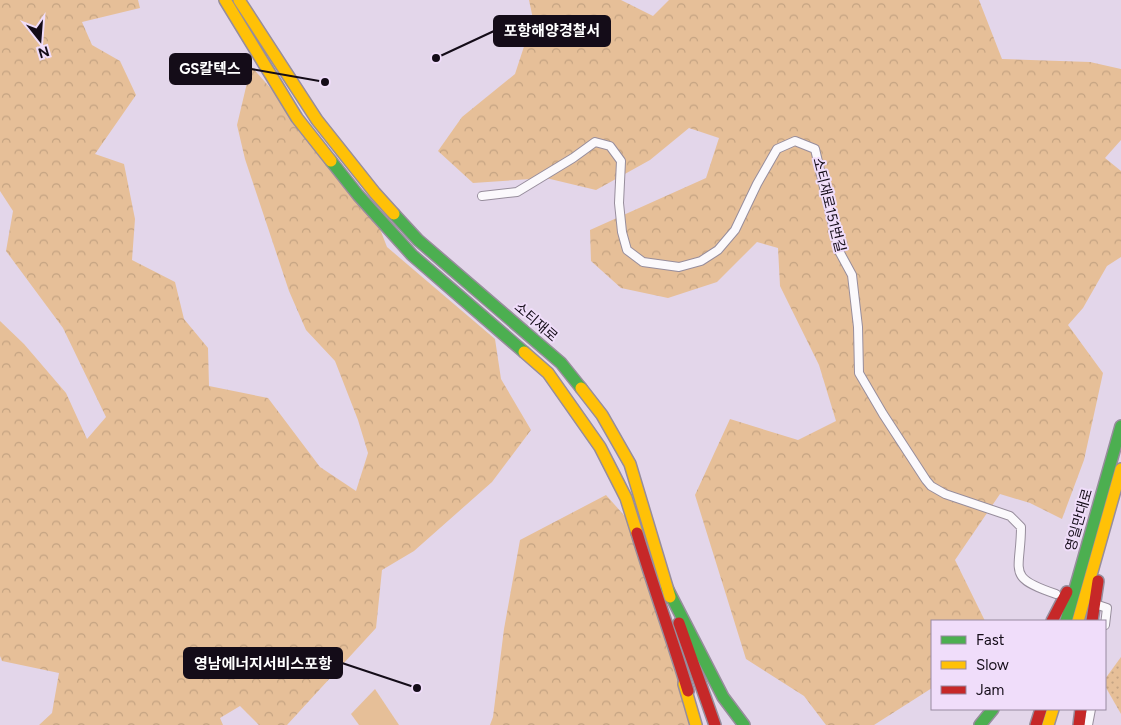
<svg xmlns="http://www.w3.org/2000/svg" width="1121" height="725" viewBox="0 0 1121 725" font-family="Figtree,'Noto Sans KR',sans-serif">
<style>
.grass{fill:url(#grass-dots)}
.forest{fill:url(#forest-crowns)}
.park{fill:#e6bf98}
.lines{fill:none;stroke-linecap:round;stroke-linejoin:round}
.street-casing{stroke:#978d9c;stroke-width:10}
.fast-casing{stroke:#978d9c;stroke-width:14}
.slow-casing{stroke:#978d9c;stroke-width:14}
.jam-casing{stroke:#978d9c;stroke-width:14}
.street{stroke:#fbf9fc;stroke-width:8}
.fast{stroke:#4caf50;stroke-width:11}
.slow{stroke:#ffc107;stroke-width:11}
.jam{stroke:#c62828;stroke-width:11}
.labels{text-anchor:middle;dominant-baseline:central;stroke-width:4;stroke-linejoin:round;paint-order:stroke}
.street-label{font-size:14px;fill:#140c18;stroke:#f0ddfa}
.leader{fill:none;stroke:#140c18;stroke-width:2}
.callout-dot{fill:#140c18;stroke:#f0ddfa;stroke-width:2}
.callout{fill:#140c18;stroke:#140c18;stroke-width:2}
.callout-label{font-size:15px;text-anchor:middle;font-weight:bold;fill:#fff}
</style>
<defs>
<pattern id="grass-dots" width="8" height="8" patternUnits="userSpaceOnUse" patternTransform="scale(1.25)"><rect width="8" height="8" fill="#e6bf98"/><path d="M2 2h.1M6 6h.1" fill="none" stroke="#c4a382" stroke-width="1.8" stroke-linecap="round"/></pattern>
<pattern id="forest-crowns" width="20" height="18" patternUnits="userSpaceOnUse" patternTransform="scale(1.25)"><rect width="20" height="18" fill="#e6bf98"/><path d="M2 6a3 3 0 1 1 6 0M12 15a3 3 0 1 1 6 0" fill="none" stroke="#c4a382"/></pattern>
</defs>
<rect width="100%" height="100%" fill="#e3d6ea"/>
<polygon class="grass" points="1121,657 1121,714 1105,686 1105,679"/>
<g class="forest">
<polygon points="0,0 138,0 140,8 82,22 92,45 120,61 136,95 95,154 124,164 135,219 132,260 175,282 184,319 208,348 209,386 268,398 320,467 356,491 368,453 358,420 335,361 306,330 289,291 245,159 237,125 251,66 368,198 387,247 495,339 501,379 531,430 492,482 414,551 382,570 376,628 287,725 259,725 240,706 220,718 223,725 39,725 52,713 59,673 2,661 0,656 0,321 24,344 66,393 87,439 106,417 63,328 6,251 13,211 0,191"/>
<polygon points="529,0 621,0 653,16 669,0 979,0 1002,59 1090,62 1121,69 1121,140 1105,158 1121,171 1121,257 1107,266 1083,308 1068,325 1103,373 1084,460 1062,519 1030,503 1000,494 955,560 985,621 932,621 932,688 874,725 826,725 804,696 746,659 695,495 730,419 798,440 836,421 819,365 780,286 778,248 757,242 717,282 668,298 621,288 591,261 590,230 706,178 719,138 689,128 650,160 596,190 546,178 473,183 438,151 462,117 515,74 533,19"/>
<polygon points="606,495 630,522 693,725 490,725 493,717 504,629 520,540"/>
</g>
<polygon class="park" points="375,689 399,725 359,725 351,714"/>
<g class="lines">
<defs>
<g id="street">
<path d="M482,196L517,192L573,158L595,142L610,146L621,161L619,203L622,232L627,250L643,262L679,267L701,261L718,250L735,230L757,184L777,149L795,141L815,149L839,251L852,275L858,327L859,373L883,414L926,480L931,486L945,494L1010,516L1021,527C1021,572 1005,577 1056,594"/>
<polyline points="1098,605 1107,608 1105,625"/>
<polyline points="1088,725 1091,709"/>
</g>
<g id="fast">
<polyline points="331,161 358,195 412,255 524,352"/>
<polyline points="394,214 418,240 561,363 581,388"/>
<polyline points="667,588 723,697 744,725"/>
<polyline points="1066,621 1121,426"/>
<polyline points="980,725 993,709"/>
</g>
<g id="slow">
<polyline points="225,0 297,118 331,161"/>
<polyline points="239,0 317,120 375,193 394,214"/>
<polyline points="524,352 548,373 600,447 626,498 637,533"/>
<polyline points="581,388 602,415 630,464 670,597"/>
<polyline points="1078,621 1121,469"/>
<polyline points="684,684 696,725"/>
<polyline points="1048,725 1053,709"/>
</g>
<g id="jam">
<path d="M637,533C653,586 672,638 688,691"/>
<polyline points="1052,621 1067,592"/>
<polyline points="1092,621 1098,581"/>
<polyline points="679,623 715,725"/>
<polyline points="1036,725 1041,709"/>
<polyline points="1079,725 1081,709"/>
</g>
</defs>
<use href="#street" class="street-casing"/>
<use href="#fast" class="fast-casing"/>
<use href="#slow" class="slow-casing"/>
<use href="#jam" class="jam-casing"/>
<use href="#street" class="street"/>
<use href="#fast" class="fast"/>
<use href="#slow" class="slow"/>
<use href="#jam" class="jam"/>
</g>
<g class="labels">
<g class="street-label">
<text transform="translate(829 205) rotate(76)">소티재로151번길</text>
<text transform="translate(536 322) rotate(41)">소티재로</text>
<text transform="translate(1079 520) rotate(-74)">영일만대로</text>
</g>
</g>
<path class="leader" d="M436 58L494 31M325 82L251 69M417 688L342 663"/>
<g class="callout-dot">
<circle cx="436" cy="58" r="5"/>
<circle cx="325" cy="82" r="5"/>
<circle cx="417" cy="688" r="5"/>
</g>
<g class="callout">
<rect x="494" y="16" width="116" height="30" rx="5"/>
<rect x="170" y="54" width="81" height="30" rx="5"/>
<rect x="184" y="648" width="158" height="30" rx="5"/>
</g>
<g class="callout-label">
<text x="552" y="36">포항해양경찰서</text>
<text x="210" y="74">GS칼텍스</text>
<text x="263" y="669">영남에너지서비스포항</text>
</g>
<rect x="931" y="620" width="175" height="90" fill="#f0ddfa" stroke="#9889a0"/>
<rect x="941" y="636" width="25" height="8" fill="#4caf50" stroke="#9889a0"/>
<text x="976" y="645" font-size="15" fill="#140c18">Fast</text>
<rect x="941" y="661" width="25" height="8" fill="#ffc107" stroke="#9889a0"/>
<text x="976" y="670" font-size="15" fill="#140c18">Slow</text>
<rect x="941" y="686" width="25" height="8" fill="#c62828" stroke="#9889a0"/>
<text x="976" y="695" font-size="15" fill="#140c18">Jam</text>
<g transform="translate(40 40) rotate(163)" stroke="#f0ddfa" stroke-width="4" paint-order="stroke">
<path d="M0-4L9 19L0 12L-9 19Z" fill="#140c18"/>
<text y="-8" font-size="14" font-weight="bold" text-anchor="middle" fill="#140c18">N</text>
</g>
</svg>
